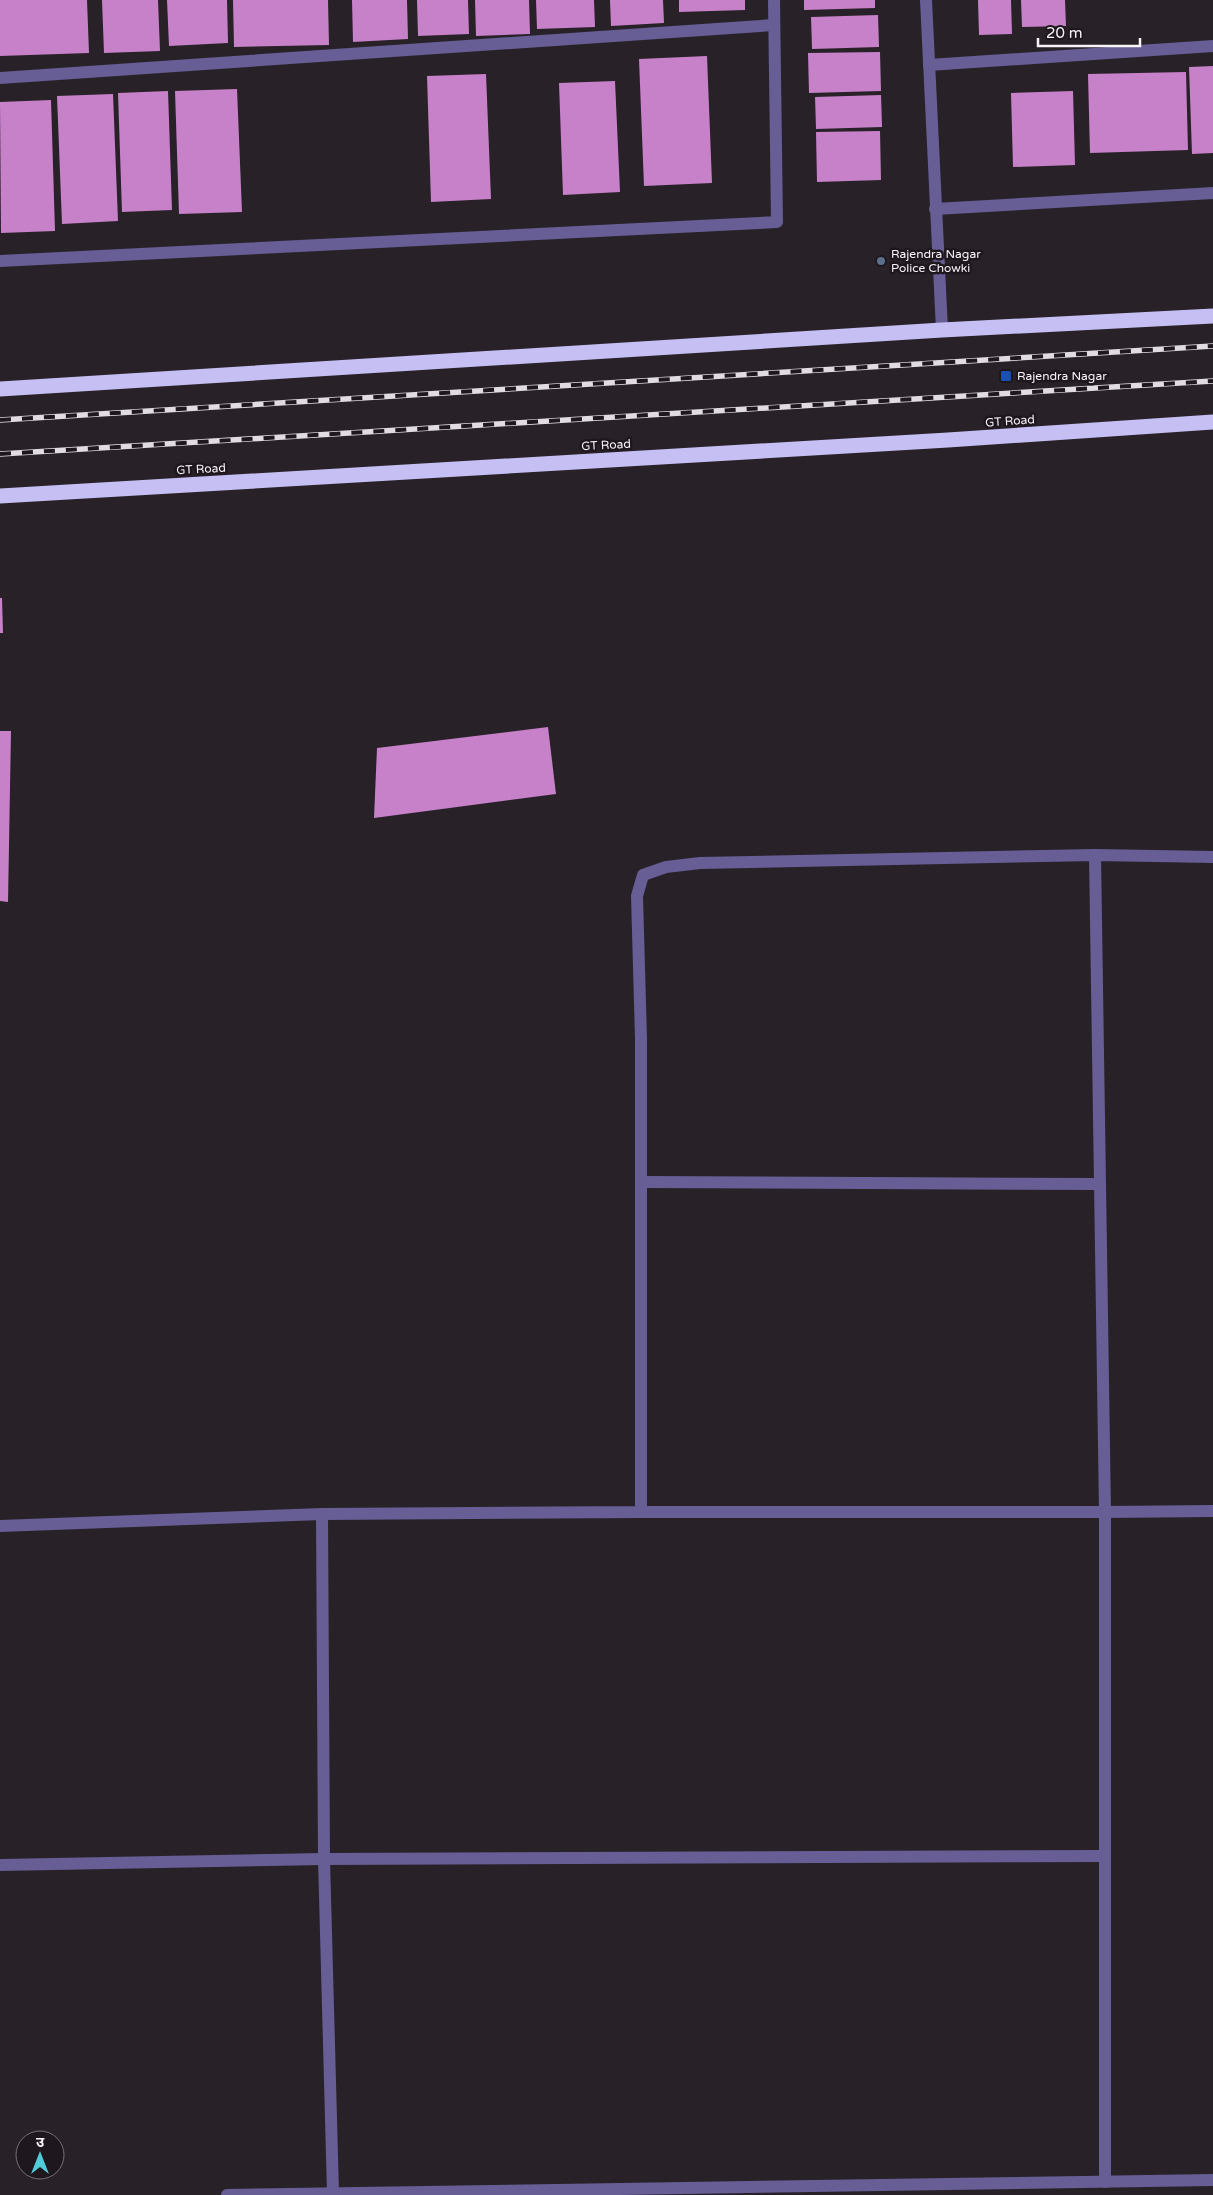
<svg xmlns="http://www.w3.org/2000/svg" width="1213" height="2195" viewBox="0 0 1213 2195" font-family="'Varela Round','Noto Sans Devanagari',sans-serif">
<style>
.building{fill:#c781c9}
.lines{fill:none;stroke-linecap:round;stroke-linejoin:round}
.minor{stroke:#665e95;stroke-width:12}
.highway{stroke:#c5bff4;stroke-width:15}
.rail-casing{stroke:#e1dce1;stroke-width:5.5}
.rail{stroke:#1e181e;stroke-width:4;stroke-dasharray:11;stroke-linecap:butt}
.service-dot{fill:#5c6f8a;stroke:#1e181e;stroke-width:2}
.transit-dot{fill:#1a4fb4;stroke:#1e181e;stroke-width:2}
.labels{text-anchor:middle;dominant-baseline:central;stroke-width:5;stroke-linejoin:round;paint-order:stroke}
.poi-label{font-size:12px;fill:#f8f3f8;stroke:#1e181e;text-anchor:start}
.street-label{font-size:12px;fill:#f8f3f8;stroke:#1e181e}
</style>
<rect width="100%" height="100%" fill="#282128"/>
<g class="building">
<polygon points="0,0 87,0 89,53 0,56"/>
<polygon points="102,0 158,0 160,51 104,53"/>
<polygon points="167,0 227,0 228,43 169,46"/>
<polygon points="233,0 328,0 329,45 234,47"/>
<polygon points="352,0 407,0 408,39 353,42"/>
<polygon points="417,0 468,0 469,34 418,36"/>
<polygon points="475,0 529,0 530,34 476,36"/>
<polygon points="536,0 594,0 595,27 537,29"/>
<polygon points="610,0 663,0 664,23 611,26"/>
<polygon points="679,0 745,0 745,10 679,12"/>
<polygon points="804,0 875,0 875,8 804,10"/>
<polygon points="978,0 1011,0 1012,34 979,35"/>
<polygon points="1021,0 1065,0 1066,26 1022,27"/>
<polygon points="878,15 879,47 812,49 811,17"/>
<polygon points="880,52 881,91 809,93 808,53"/>
<polygon points="707,56 712,183 644,186 639,59"/>
<polygon points="1213,66 1213,153 1192,154 1189,67"/>
<polygon points="1186,72 1188,150 1090,153 1088,74"/>
<polygon points="486,74 491,199 431,202 427,76"/>
<polygon points="615,81 620,192 563,195 559,83"/>
<polygon points="237,89 242,212 179,214 175,91"/>
<polygon points="168,91 172,210 122,212 118,93"/>
<polygon points="1073,91 1075,165 1013,167 1011,93"/>
<polygon points="113,94 118,221 62,224 57,96"/>
<polygon points="881,95 882,127 816,129 815,97"/>
<polygon points="51,100 55,231 1,233 0,102"/>
<polygon points="880,131 881,180 817,182 816,132"/>
<polygon points="0,598 2,598 3,633 0,633"/>
<polygon points="548,727 556,794 374,818 377,748"/>
<polygon points="0,731 11,731 8,902 0,901"/>
</g>
<g class="lines">
<g class="minor">
<polyline points="926,0 942,330"/>
<polyline points="929,65 1213,46"/>
<polyline points="0,78 774,25"/>
<polyline points="935,209 1213,193"/>
<polyline points="0,261 777,222 774,0"/>
<polyline points="641,1182 1100,1184"/>
<polyline points="641,1512 1105,1512 1095,855"/>
<polyline points="322,1514 324,1859 333,2193"/>
<polyline points="0,1526 322,1514 641,1512 641,1039 637,896 643,875 666,867 700,863 1095,855 1213,857"/>
<polyline points="0,1865 324,1859 1105,1856"/>
<polyline points="1105,2182 1105,1512 1213,1511"/>
<polyline points="227,2195 1213,2180"/>
</g>
<g class="highway">
<polyline points="0,389 942,330 1213,316"/>
<polyline points="0,496 948,440 1213,422"/>
</g>
<defs>
<g id="rail">
<polyline points="0,420 1213,346"/>
<polyline points="0,454 1213,381"/>
</g>
</defs>
<use href="#rail" class="rail-casing"/>
<use href="#rail" class="rail"/>
</g>
<circle class="service-dot" cx="881" cy="261" r="5"/>
<rect class="transit-dot" x="1000" y="370" width="12" height="12" rx="2.5"/>
<g class="labels">
<g class="poi-label">
<text x="891" y="254">Rajendra Nagar<tspan x="891" dy="14">Police Chowki</tspan></text>
<text x="1017" y="376">Rajendra Nagar</text>
</g>
<g class="street-label">
<text transform="translate(1010 421) rotate(-4)">GT Road</text>
<text transform="translate(606 445) rotate(-3)">GT Road</text>
<text transform="translate(201 469) rotate(-3)">GT Road</text>
</g>
</g>
<g transform="translate(40 2155)"><circle r="24" fill="#1e181e" stroke="#757075"/>
<path d="M0-4L9 19L0 12L-9 19Z" fill="#52cbd9"/>
<text y="-8" font-size="14" font-weight="bold" text-anchor="middle" fill="#f8f3f8">उ</text>
</g>
<path d="M1038 38v8h102v-8" fill="none" stroke="#f8f3f8" stroke-width="2.5"/>
<text x="1046" y="38" font-size="15" fill="#f8f3f8" stroke="#1e181e" stroke-width="4" paint-order="stroke">20 m</text>
</svg>
